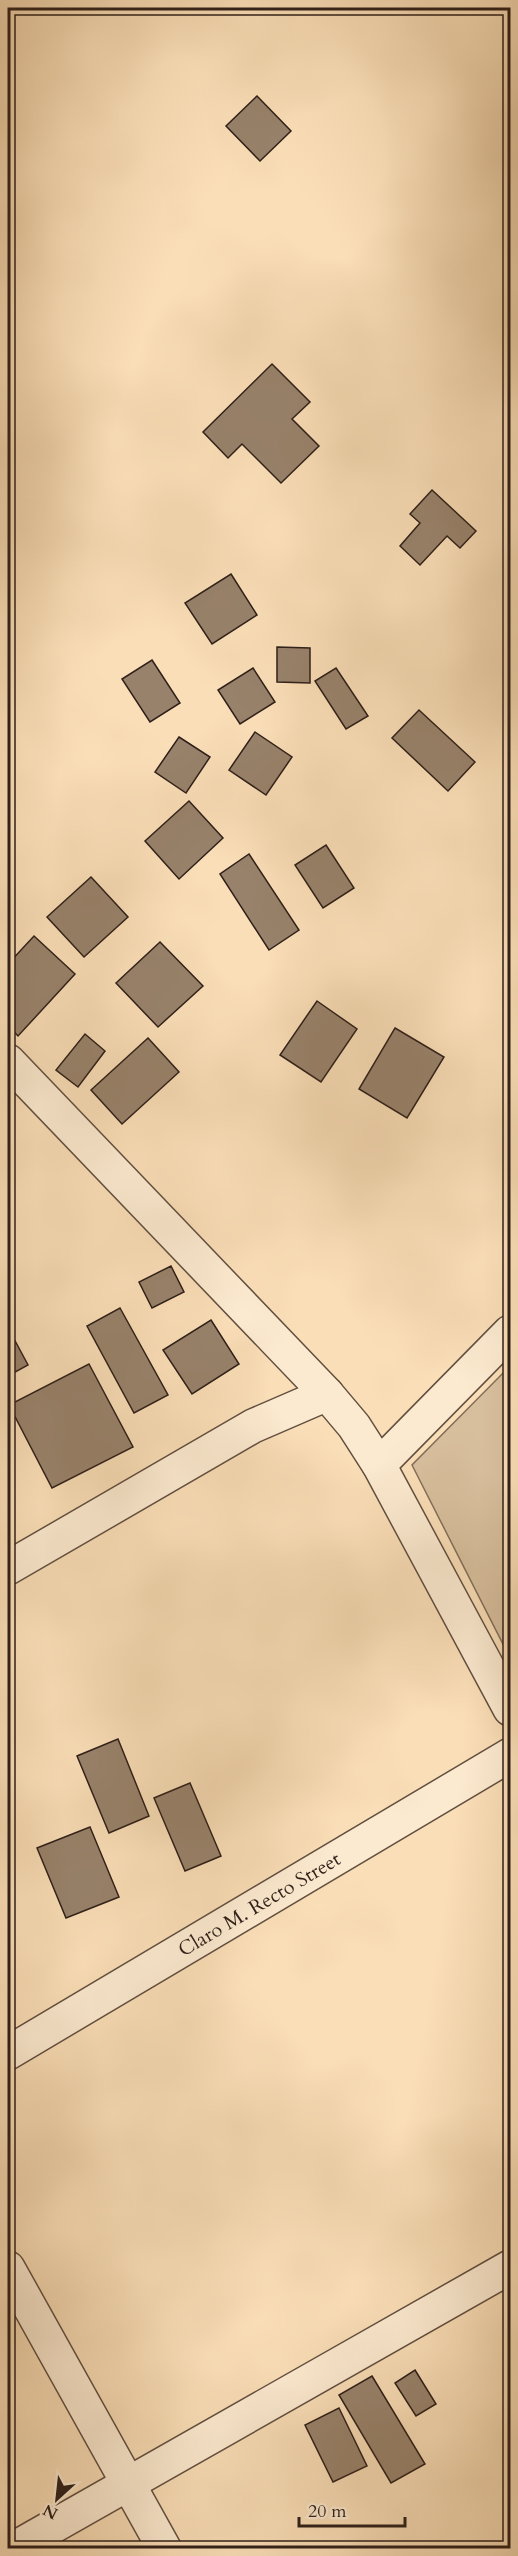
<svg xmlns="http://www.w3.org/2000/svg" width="518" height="2556" viewBox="0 0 518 2556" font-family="Cardo,serif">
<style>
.green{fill:#d7be9c;stroke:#826e5a;stroke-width:1.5}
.building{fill:#98826b;stroke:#2e1f19;stroke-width:1.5}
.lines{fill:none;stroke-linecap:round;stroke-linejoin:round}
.minor-casing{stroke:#614f40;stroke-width:36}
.minor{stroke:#fcead0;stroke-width:33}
.labels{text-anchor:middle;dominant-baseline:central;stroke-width:6;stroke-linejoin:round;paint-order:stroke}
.street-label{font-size:20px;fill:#2e1f19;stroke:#fcead0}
</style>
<rect width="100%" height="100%" fill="#fadeb7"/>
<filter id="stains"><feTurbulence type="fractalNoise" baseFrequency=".00333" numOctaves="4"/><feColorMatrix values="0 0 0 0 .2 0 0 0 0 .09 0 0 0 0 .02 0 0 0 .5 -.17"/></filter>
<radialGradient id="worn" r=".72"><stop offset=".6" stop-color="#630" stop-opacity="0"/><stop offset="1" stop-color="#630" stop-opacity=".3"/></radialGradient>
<polygon class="green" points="510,1366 510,1658 412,1465"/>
<g class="building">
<polygon points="257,96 291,131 260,161 226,126"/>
<polygon points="272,364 310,402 292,419 319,446 281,483 242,444 228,458 203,432"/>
<polygon points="432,490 476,531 460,548 447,536 420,565 400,546 420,523 410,514"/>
<polygon points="231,574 257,615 212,644 185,603"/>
<polygon points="277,647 310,648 310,683 277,682"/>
<polygon points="152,660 180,703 150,722 122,679"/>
<polygon points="253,668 275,702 240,724 218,690"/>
<polygon points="336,668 368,716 346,729 315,681"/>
<polygon points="419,710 475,762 448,791 392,738"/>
<polygon points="255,732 292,757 266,795 229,770"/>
<polygon points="179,737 210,757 186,793 155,772"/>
<polygon points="189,801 223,838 179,879 145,841"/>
<polygon points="326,845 354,888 323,908 295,865"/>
<polygon points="249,854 299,930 269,950 220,874"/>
<polygon points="91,877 128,917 84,957 47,917"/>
<polygon points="34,936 75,974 18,1036 8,1026 8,964"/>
<polygon points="160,942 203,986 158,1027 116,983"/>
<polygon points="317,1001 357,1029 321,1082 280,1055"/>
<polygon points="395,1028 444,1057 407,1118 359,1089"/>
<polygon points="85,1034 105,1051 78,1087 56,1070"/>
<polygon points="148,1038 179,1072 122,1124 91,1090"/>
<polygon points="171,1266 184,1292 152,1308 139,1282"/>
<polygon points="120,1308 168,1395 134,1413 87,1326"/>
<polygon points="211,1320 239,1364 192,1394 163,1350"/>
<polygon points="13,1337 28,1365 8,1376 8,1340"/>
<polygon points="89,1364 133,1447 52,1488 9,1405"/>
<polygon points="118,1739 149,1816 109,1833 77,1756"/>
<polygon points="190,1783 221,1856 185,1871 154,1798"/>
<polygon points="90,1827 119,1897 66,1918 37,1848"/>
<polygon points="415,2370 436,2404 416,2416 395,2383"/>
<polygon points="372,2376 425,2464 391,2483 339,2395"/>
<polygon points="339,2408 367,2466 333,2482 305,2425"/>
</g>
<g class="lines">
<defs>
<g id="minor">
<polyline points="8,1061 327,1394 354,1426 379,1465 510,1709"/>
<polyline points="379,1465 510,1332"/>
<polyline points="8,1568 253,1426 327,1394"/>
<path id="s1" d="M8,2053L510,1755"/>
<polyline points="8,2268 164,2548"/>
<polyline points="15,2548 510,2267"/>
</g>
</defs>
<use href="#minor" class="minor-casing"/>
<use href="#minor" class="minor"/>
</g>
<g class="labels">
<g class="street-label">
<text stroke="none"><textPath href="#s1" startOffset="292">Claro M. Recto Street</textPath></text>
</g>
</g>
<rect width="518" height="2556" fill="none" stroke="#fadeb7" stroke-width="30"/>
<rect x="9" y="9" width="500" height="2538" fill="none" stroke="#2e1f19" stroke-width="3"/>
<rect x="15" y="15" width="488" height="2526" fill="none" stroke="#2e1f19" stroke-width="1.5"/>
<g transform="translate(57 2499) rotate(207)" stroke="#fcead0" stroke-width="4.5" paint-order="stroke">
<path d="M0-4.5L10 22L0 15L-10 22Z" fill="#2e1f19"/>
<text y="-9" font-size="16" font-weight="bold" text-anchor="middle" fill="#2e1f19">N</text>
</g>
<path d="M299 2517v9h106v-9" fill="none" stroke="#2e1f19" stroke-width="3"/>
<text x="308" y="2517" font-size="18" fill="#2e1f19" stroke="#fcead0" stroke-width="4.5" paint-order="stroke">20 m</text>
<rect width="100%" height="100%" filter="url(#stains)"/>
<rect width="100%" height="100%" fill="url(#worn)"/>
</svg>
